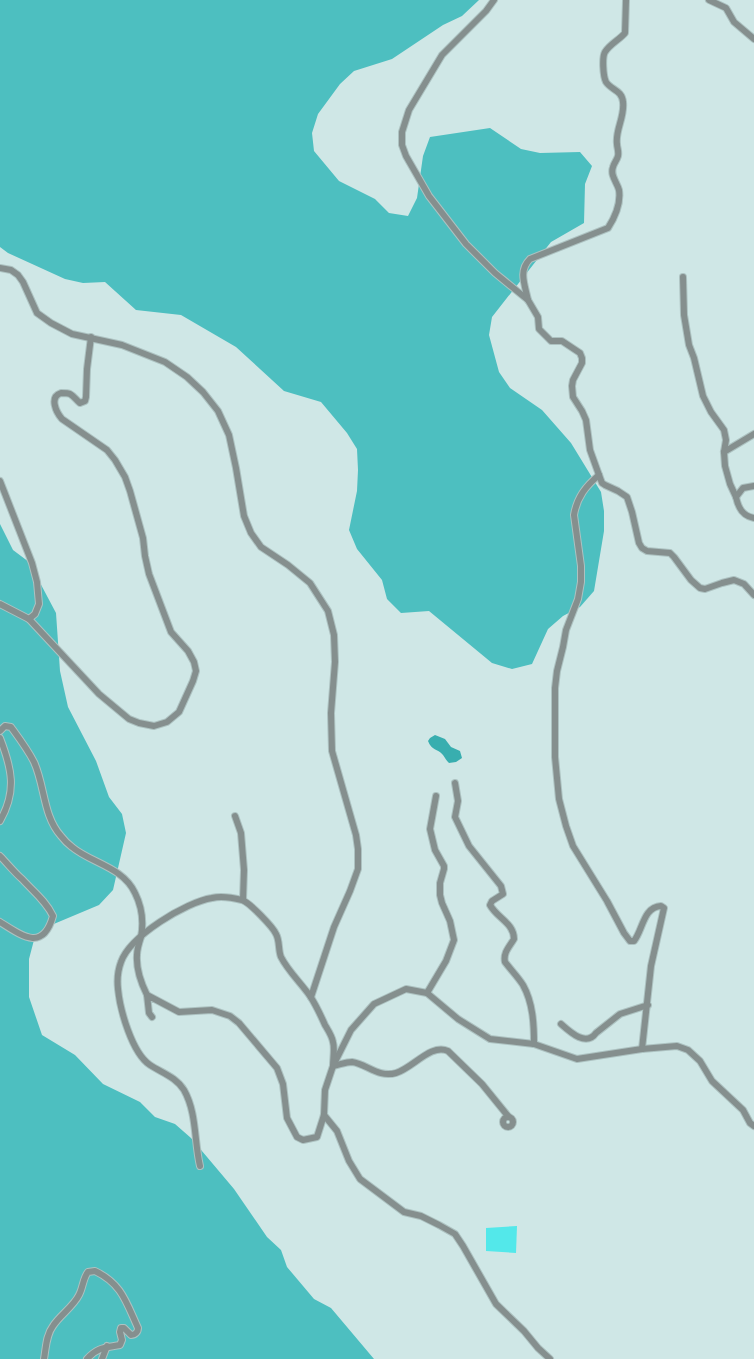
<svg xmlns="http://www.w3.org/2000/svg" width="754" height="1359" viewBox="0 0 754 1359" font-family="'Alegreya Sans',sans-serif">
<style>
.green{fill:#53e8ea}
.forest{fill:#4dbfc0}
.water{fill:#38aeaf}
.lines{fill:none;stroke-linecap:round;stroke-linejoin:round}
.street-casing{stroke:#adc2c1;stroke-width:8}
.street{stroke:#858f8e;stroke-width:6}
</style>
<rect width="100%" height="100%" fill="#cfe7e6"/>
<polygon class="green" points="517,1226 516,1253 486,1251 486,1228"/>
<g class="forest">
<polygon points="0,0 479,0 462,16 443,25 392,59 354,71 340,84 318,114 312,133 314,151 339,181 375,199 389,213 408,216 417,198 423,156 430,137 490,128 521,149 540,153 580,152 592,166 585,184 584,223 551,242 492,317 489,335 499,372 510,388 542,410 571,443 601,492 604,511 604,531 594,591 580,607 563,616 548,629 532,664 512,669 492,663 429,611 401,613 387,599 382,580 357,549 349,530 357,491 358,470 357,449 347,433 321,402 284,391 236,347 181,315 136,310 105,282 83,283 65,279 8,253 0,247"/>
<polygon points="0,524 13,550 29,562 56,613 60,671 68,707 96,761 109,797 122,814 126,833 113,890 99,905 49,926 34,940 29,959 29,997 42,1035 75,1055 103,1084 140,1102 155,1117 175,1124 191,1138 234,1189 267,1237 281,1250 287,1267 314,1299 331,1308 374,1359 0,1359"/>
</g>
<path class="water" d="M435,735L445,739L451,747L460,751L462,758L456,762L449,763C446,760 445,758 443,755C437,748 432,751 428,741L430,738Z"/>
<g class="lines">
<defs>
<g id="street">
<polyline points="494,0 486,11 442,55 409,110 402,132 402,145 406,156 429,196 466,244 495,273 528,300 538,317 539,329 551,341 562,341 580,353 582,358 582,363 573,380 572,386 573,397 582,411 586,420 590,450 599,475 602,483 605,485 618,491 627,497 632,512 639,543 642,548 647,551 670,553 674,557 691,580 700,588 705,589 722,583 734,580 744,584 754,595"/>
<polyline points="709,0 726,8 734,22 754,39"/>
<polyline points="0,268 11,270 18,275 23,282 37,313 51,323 72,334 122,345 165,362 187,377 203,392 218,411 229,435 236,468 244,516 251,533 261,547 288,565 310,583 328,611 334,635 335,662 331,713 332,751 356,835 358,849 358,869 350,891 334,927 311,997"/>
<polyline points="683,277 684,315 689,345 694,358 703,396 711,412 724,430 726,440 724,452 725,466 730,484 736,497"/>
<path d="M528,300C525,285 518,271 530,259L608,228C615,217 621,203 619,190C617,182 610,176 613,167C614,163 617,160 618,156C619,151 617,148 617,144C615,130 625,117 623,102C622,90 611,90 606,82C603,76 602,57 605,52C610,44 619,40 625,33L626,0"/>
<polyline points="724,452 754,434"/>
<path d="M599,475C586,486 577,497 574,515L581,566V582L578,599L566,630L563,647L557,671L555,688V757L559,799L566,826L573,846L607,901L624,933L630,941H634C643,930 643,907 661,906L664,908L651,966L642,1049"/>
<polyline points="0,481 32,563 37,582 39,604 35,614 29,619 0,604"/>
<path d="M754,486L743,488L736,497C738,507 742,516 754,518"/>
<path d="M29,619L99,694L129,719L139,723L154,726L167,722L179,712L193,681L196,671L194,662L188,651L171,632L149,574L145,556L143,538L130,491L125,477L115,460L107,450L62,419C56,412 49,397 61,393C64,393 68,393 70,394C74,396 76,400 80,403L85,401L86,397L87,369L91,337"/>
<path d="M0,731L5,726L11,727C19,738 28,750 34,762C45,786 43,816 61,836C64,840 68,844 72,847C91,863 123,867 135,893C142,907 144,921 141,937C139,943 137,949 137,955C136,969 141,983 147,995"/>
<path d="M0,738C12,769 17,791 0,821"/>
<path d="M455,783L458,801L455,817L469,846L501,886L503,894L492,901L490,905C497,918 514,923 514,939C509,947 503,953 505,962C511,970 518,977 523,985C533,1003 534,1024 534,1044"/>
<polyline points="235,816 241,833 244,870 243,900"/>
<path d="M0,856C7,863 14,872 22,879C33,891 46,901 53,916C43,952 22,936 0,922"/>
<polyline points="427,993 446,961 454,940 450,921 442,903 440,895 440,883 444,869 444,866 435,850 430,829 436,796"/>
<polyline points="152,1017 149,1013 147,995 179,1012 212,1010 230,1016 239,1023 277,1068 283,1084 287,1118 297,1137 303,1140 317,1137 324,1115 325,1090 333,1066 351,1030 374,1004 406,989 427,993 458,1019 490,1039 534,1044 577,1059 642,1049 677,1046 688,1050 700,1061 712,1081 743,1110 750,1123 754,1126"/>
<path d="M561,1024C570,1032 586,1047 596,1033L620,1014L648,1005"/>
<polyline points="324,1115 337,1131 349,1161 360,1179 404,1212 421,1216 439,1225 455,1234 463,1246 496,1304 524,1331 538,1348 550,1359"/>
<circle cx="508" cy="1122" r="5"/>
<path d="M200,1166C194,1141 197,1113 184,1090C176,1077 162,1073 150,1065C132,1053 120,1010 118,989C117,980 118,970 121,962C130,936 186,902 212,898C220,896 234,898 242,900C249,902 273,927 276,934C280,941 278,950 281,957C288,971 301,983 310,996C316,1005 321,1016 325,1025C328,1030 332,1036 333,1042C335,1049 333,1058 333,1066C339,1065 346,1062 352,1062C367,1064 378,1078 396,1073C413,1068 431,1043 448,1051L482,1084L508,1116"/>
<path d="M44,1359C46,1348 46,1335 53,1326C60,1315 73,1307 79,1295C83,1288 83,1278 88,1272L95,1271C122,1284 126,1302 138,1328C138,1332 135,1335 131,1335L124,1328H121L120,1332L122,1340L120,1345C105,1348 98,1347 87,1359"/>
<polyline points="102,1359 107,1346"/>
</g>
</defs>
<use href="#street" class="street-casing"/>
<use href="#street" class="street"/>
</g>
</svg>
